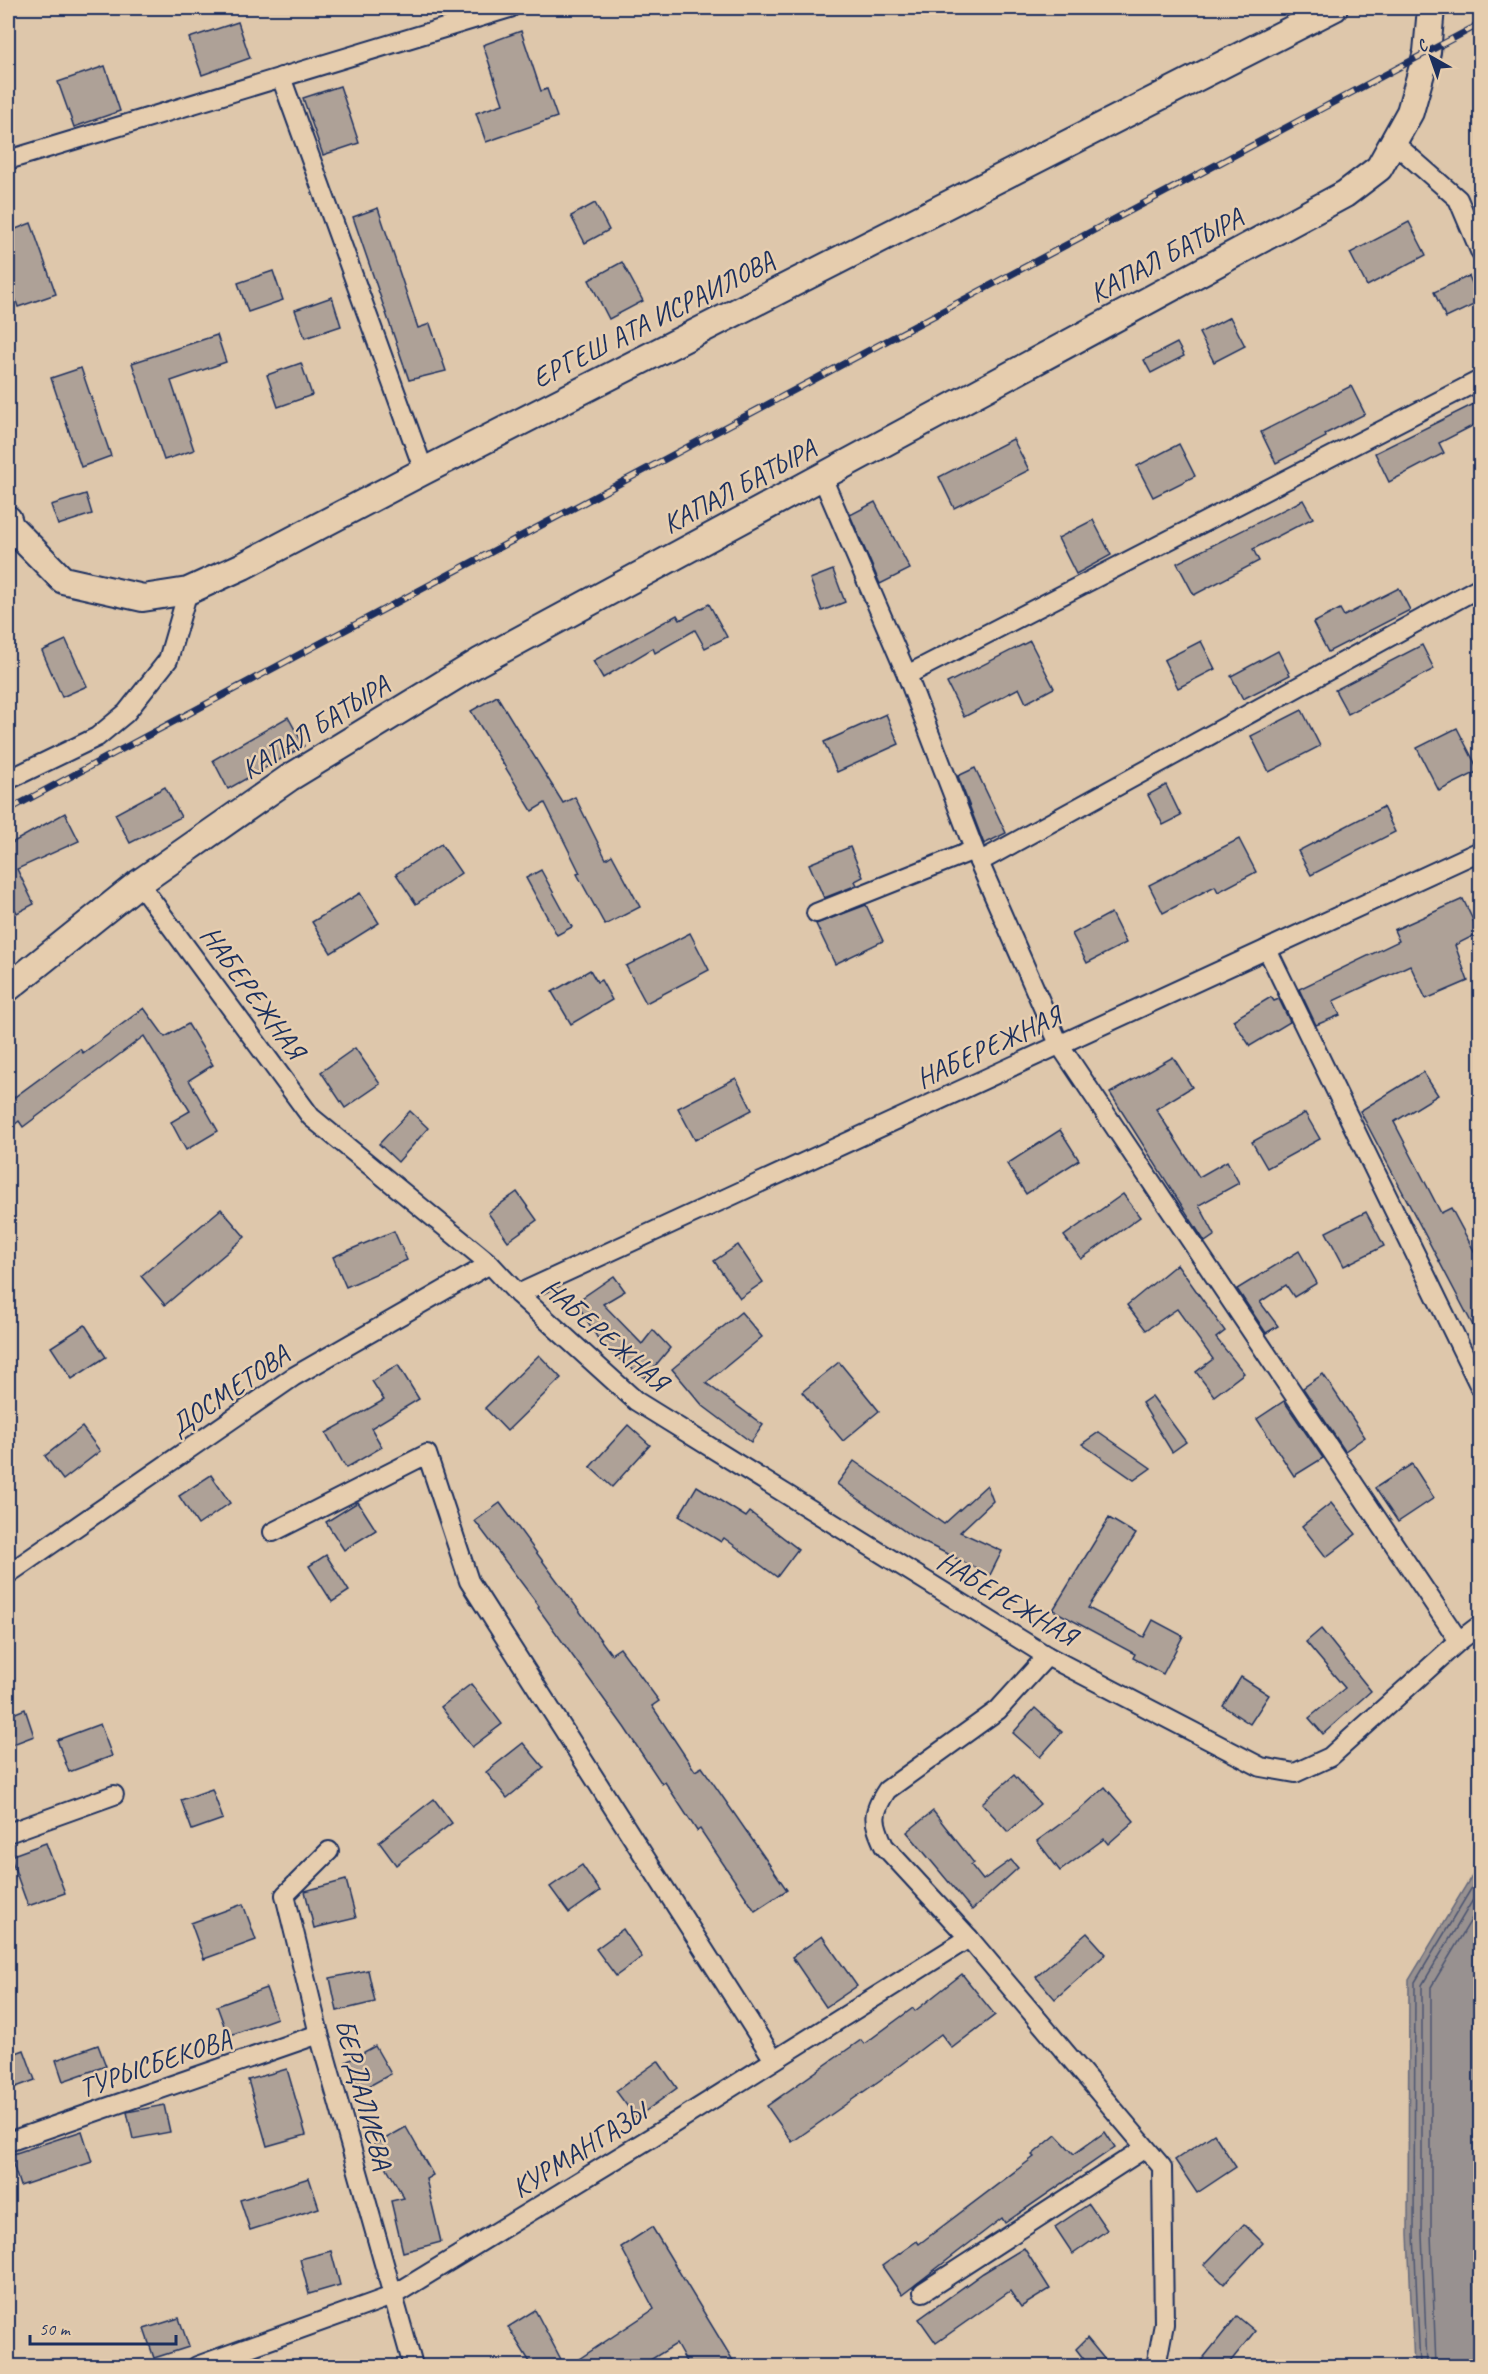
<svg xmlns="http://www.w3.org/2000/svg" width="1488" height="2374" viewBox="0 0 1488 2374" font-family="Caveat,sans-serif">
<style>
.water{fill:#989190;stroke:#666a7c;stroke-width:1.5}
.lines{fill:none;stroke-linecap:round;stroke-linejoin:round}
.shore{stroke:#4d5672;stroke-width:1.5}
.building{fill:#aea197;stroke:#1b2f5e;stroke-width:1.5}
.lane-casing{stroke:#1b2f5e;stroke-width:14}
.street-casing{stroke:#1b2f5e;stroke-width:22}
.secondary-casing{stroke:#1b2f5e;stroke-width:30}
.lane{stroke:#e6cdae;stroke-width:9}
.street{stroke:#e6cdae;stroke-width:18}
.secondary{stroke:#e6cdae;stroke-width:26}
.rail-casing{stroke:#1b2f5e;stroke-width:7}
.rail{stroke:#e6cdae;stroke-width:4.5;stroke-dasharray:14;stroke-linecap:butt}
.labels{text-anchor:middle;dominant-baseline:central;stroke-width:5;stroke-linejoin:round;paint-order:stroke}
.street-label{font-size:28px;fill:#1b2f5e;stroke:#e6cdae}
</style>
<rect width="100%" height="100%" fill="#dec7ab"/>
<filter id="ink" filterUnits="userSpaceOnUse"><feTurbulence type="fractalNoise" baseFrequency=".0167" numOctaves="2"/><feDisplacementMap in="SourceGraphic" scale="12" xChannelSelector="R" yChannelSelector="G"/><feConvolveMatrix kernelMatrix="1 2 1 2 8 2 1 2 1" color-interpolation-filters="sRGB"/></filter>
<g filter="url(#ink)">
<polygon class="water" points="1480,1862 1480,2366 1414,2366 1408,2234 1409,1980"/>
<g class="lines">
<g class="shore">
<polyline points="1420,2366 1414,2234 1415,1982 1480,1874"/>
<polyline points="1427,2366 1422,2234 1422,1985 1480,1888"/>
<polyline points="1436,2366 1431,2234 1431,1987 1480,1905"/>
</g>
</g>
<g class="building">
<polygon points="238,22 250,58 202,75 189,38"/>
<polygon points="521,31 541,91 547,89 557,117 486,142 476,113 503,104 483,45"/>
<polygon points="105,66 120,111 74,127 58,82"/>
<polygon points="340,86 359,143 323,155 303,98"/>
<polygon points="595,203 609,230 585,243 571,216"/>
<polygon points="378,208 418,328 430,324 446,371 409,380 353,217"/>
<polygon points="1409,222 1426,255 1367,286 1350,253"/>
<polygon points="31,223 56,294 18,307 8,276 8,232"/>
<polygon points="622,262 643,301 609,319 589,280"/>
<polygon points="273,271 283,300 248,312 238,283"/>
<polygon points="1469,276 1480,302 1446,318 1434,292"/>
<polygon points="332,297 341,326 305,338 295,310"/>
<polygon points="1230,317 1245,346 1214,362 1199,333"/>
<polygon points="217,335 226,362 171,381 194,450 164,460 132,363"/>
<polygon points="1177,343 1184,356 1151,373 1144,360"/>
<polygon points="301,363 312,395 278,407 267,375"/>
<polygon points="81,368 111,456 81,467 51,378"/>
<polygon points="1351,386 1365,414 1325,434 1326,437 1276,463 1261,432"/>
<polygon points="1480,401 1480,422 1439,443 1444,453 1389,482 1375,453"/>
<polygon points="1013,439 1029,470 954,508 939,477"/>
<polygon points="1179,444 1195,476 1153,497 1137,466"/>
<polygon points="86,494 92,514 58,525 51,505"/>
<polygon points="1303,500 1313,518 1253,549 1259,561 1194,595 1177,563"/>
<polygon points="875,502 910,569 880,584 850,515"/>
<polygon points="1093,520 1111,555 1076,574 1058,538"/>
<polygon points="833,570 845,602 822,611 810,579"/>
<polygon points="1399,588 1410,610 1328,652 1313,623 1340,609 1344,616"/>
<polygon points="709,604 727,637 705,648 695,630 655,653 653,648 603,678 593,661 677,615 680,620"/>
<polygon points="66,640 87,686 62,697 42,651"/>
<polygon points="1030,641 1054,688 1026,703 1019,688 964,717 947,683"/>
<polygon points="1201,641 1215,669 1178,688 1164,660"/>
<polygon points="1422,645 1434,669 1348,714 1335,690"/>
<polygon points="1278,651 1290,675 1243,699 1231,676"/>
<polygon points="497,696 563,803 575,797 606,859 612,855 640,907 605,925 577,874 580,873 545,803 532,811 471,711"/>
<polygon points="1302,710 1320,746 1269,772 1251,736"/>
<polygon points="886,714 899,744 837,772 824,742"/>
<polygon points="288,717 304,746 228,789 213,760"/>
<polygon points="1457,728 1479,771 1439,791 1417,748"/>
<polygon points="975,768 1006,833 984,844 958,776"/>
<polygon points="1166,785 1181,816 1163,825 1148,795"/>
<polygon points="165,787 181,817 130,843 115,814"/>
<polygon points="1383,807 1395,832 1311,875 1298,851"/>
<polygon points="65,813 79,841 17,869 34,904 17,913 8,895 8,845"/>
<polygon points="1239,839 1256,872 1218,892 1215,886 1163,913 1149,885"/>
<polygon points="441,844 461,873 416,904 396,874"/>
<polygon points="850,847 863,877 855,881 857,885 824,898 809,864"/>
<polygon points="541,870 572,927 557,935 526,878"/>
<polygon points="360,893 379,923 331,953 312,922"/>
<polygon points="1463,899 1479,933 1455,945 1468,981 1426,999 1410,965 1333,1001 1340,1015 1316,1025 1299,989 1399,941 1394,930"/>
<polygon points="866,905 883,941 835,964 816,924"/>
<polygon points="1111,913 1126,943 1087,963 1072,934"/>
<polygon points="690,933 709,970 646,1003 626,966"/>
<polygon points="590,970 597,982 601,980 612,1000 571,1024 552,992"/>
<polygon points="1271,997 1274,1001 1279,999 1290,1022 1250,1046 1233,1020"/>
<polygon points="144,1008 165,1037 188,1024 213,1065 189,1080 218,1131 186,1150 171,1122 190,1111 144,1036 23,1127 19,1121 8,1130 8,1102 80,1049 83,1053"/>
<polygon points="355,1048 380,1084 345,1108 321,1072"/>
<polygon points="1173,1057 1192,1087 1156,1109 1199,1177 1227,1161 1239,1183 1199,1205 1215,1235 1205,1242 1110,1093"/>
<polygon points="1423,1072 1438,1095 1394,1122 1441,1213 1451,1208 1480,1262 1480,1339 1360,1111"/>
<polygon points="736,1078 752,1110 695,1140 678,1108"/>
<polygon points="410,1111 428,1128 398,1162 379,1144"/>
<polygon points="1305,1113 1320,1139 1267,1168 1252,1142"/>
<polygon points="1060,1130 1079,1160 1026,1194 1007,1164"/>
<polygon points="517,1192 537,1220 508,1241 488,1213"/>
<polygon points="1123,1194 1140,1217 1081,1259 1064,1236"/>
<polygon points="221,1209 245,1237 165,1305 141,1276"/>
<polygon points="1366,1212 1384,1246 1344,1266 1326,1232"/>
<polygon points="394,1231 407,1260 346,1287 333,1257"/>
<polygon points="738,1245 763,1282 740,1298 714,1261"/>
<polygon points="1299,1251 1317,1283 1294,1297 1286,1285 1260,1302 1278,1326 1266,1333 1237,1289"/>
<polygon points="1177,1264 1225,1331 1216,1338 1244,1373 1214,1396 1196,1372 1213,1359 1177,1309 1146,1330 1127,1305"/>
<polygon points="614,1276 625,1291 603,1304 642,1344 653,1330 670,1348 645,1378 603,1347 576,1302"/>
<polygon points="741,1312 762,1337 706,1383 763,1425 751,1442 703,1406 672,1369"/>
<polygon points="85,1325 106,1357 72,1379 51,1347"/>
<polygon points="539,1355 561,1378 507,1431 485,1408"/>
<polygon points="839,1362 879,1411 843,1441 802,1392"/>
<polygon points="398,1365 419,1399 371,1428 382,1447 346,1468 326,1433 384,1400 372,1381"/>
<polygon points="1323,1374 1365,1437 1345,1451 1303,1388"/>
<polygon points="1152,1396 1186,1442 1172,1452 1142,1403"/>
<polygon points="1284,1401 1323,1458 1294,1476 1257,1419"/>
<polygon points="628,1425 650,1445 612,1487 590,1467"/>
<polygon points="82,1427 100,1451 63,1480 45,1456"/>
<polygon points="1099,1432 1151,1468 1134,1480 1082,1444"/>
<polygon points="854,1461 944,1524 987,1485 993,1501 960,1532 1002,1551 990,1575 913,1537 837,1484"/>
<polygon points="1412,1464 1434,1498 1398,1522 1375,1488"/>
<polygon points="211,1475 230,1503 198,1525 179,1496"/>
<polygon points="697,1486 746,1517 750,1512 798,1549 777,1577 724,1538 721,1542 679,1516"/>
<polygon points="358,1502 376,1530 344,1550 326,1522"/>
<polygon points="500,1503 611,1654 620,1648 659,1701 652,1706 695,1771 702,1767 787,1890 755,1911 700,1829 697,1831 665,1782 662,1784 624,1727 538,1608 539,1606 475,1521"/>
<polygon points="1331,1503 1356,1534 1326,1557 1302,1526"/>
<polygon points="1109,1518 1136,1534 1088,1608 1144,1637 1153,1620 1183,1636 1163,1674 1133,1658 1135,1654 1053,1610"/>
<polygon points="326,1555 349,1591 332,1602 309,1566"/>
<polygon points="1321,1629 1371,1691 1323,1734 1309,1718 1345,1688 1306,1642"/>
<polygon points="1241,1677 1269,1695 1250,1724 1223,1706"/>
<polygon points="471,1684 502,1724 472,1747 441,1707"/>
<polygon points="1035,1708 1062,1732 1040,1757 1013,1733"/>
<polygon points="25,1709 34,1736 8,1746 8,1716"/>
<polygon points="100,1724 112,1756 69,1772 57,1740"/>
<polygon points="523,1743 544,1768 507,1798 486,1772"/>
<polygon points="1014,1775 1040,1804 1008,1832 982,1803"/>
<polygon points="1105,1787 1134,1821 1108,1844 1104,1839 1060,1871 1037,1841 1077,1812"/>
<polygon points="212,1789 223,1819 192,1830 181,1800"/>
<polygon points="434,1799 452,1823 396,1865 379,1842"/>
<polygon points="933,1811 974,1863 971,1865 983,1880 1011,1860 1018,1868 972,1910 907,1832"/>
<polygon points="46,1843 65,1893 28,1906 10,1856"/>
<polygon points="582,1865 600,1891 569,1913 550,1887"/>
<polygon points="346,1880 356,1918 314,1928 305,1891"/>
<polygon points="243,1904 256,1940 204,1959 191,1923"/>
<polygon points="623,1929 642,1957 616,1976 596,1949"/>
<polygon points="1087,1933 1106,1954 1055,1999 1036,1977"/>
<polygon points="822,1936 857,1986 826,2007 792,1957"/>
<polygon points="368,1970 375,2002 337,2011 330,1978"/>
<polygon points="962,1974 995,2015 952,2048 941,2034 886,2076 792,2142 767,2106 861,2040 864,2044 913,2008 915,2011"/>
<polygon points="266,1988 277,2018 228,2036 217,2006"/>
<polygon points="98,2045 106,2066 63,2081 56,2060"/>
<polygon points="375,2046 391,2074 362,2090 346,2062"/>
<polygon points="24,2050 35,2080 8,2090 8,2056"/>
<polygon points="658,2061 677,2088 636,2118 616,2091"/>
<polygon points="287,2069 306,2135 267,2146 248,2080"/>
<polygon points="164,2105 170,2132 133,2139 127,2112"/>
<polygon points="406,2127 433,2175 426,2179 441,2242 403,2252 391,2201 404,2198 374,2145"/>
<polygon points="82,2131 92,2162 20,2186 10,2155"/>
<polygon points="1105,2132 1115,2147 1005,2223 1002,2218 902,2295 882,2266 917,2241 919,2244 1034,2157 1032,2155 1056,2135 1074,2154"/>
<polygon points="1214,2134 1236,2167 1197,2193 1175,2160"/>
<polygon points="309,2178 319,2208 250,2230 240,2200"/>
<polygon points="1089,2204 1107,2230 1073,2254 1055,2227"/>
<polygon points="1244,2224 1263,2243 1224,2284 1204,2265"/>
<polygon points="652,2227 737,2367 689,2367 676,2344 639,2367 567,2367 654,2309 621,2247"/>
<polygon points="1024,2248 1050,2289 1021,2307 1010,2291 936,2343 919,2319 983,2273"/>
<polygon points="331,2251 340,2285 309,2294 300,2259"/>
<polygon points="535,2310 565,2367 533,2367 508,2327"/>
<polygon points="1237,2316 1255,2331 1226,2367 1196,2367"/>
<polygon points="179,2318 189,2347 154,2358 144,2329"/>
<polygon points="1087,2338 1111,2367 1090,2367 1076,2349"/>
</g>
<g class="lines">
<defs>
<polyline id="lane" points="1471,1632 1480,1641"/>
<g id="street">
<polyline points="281,77 424,471"/>
<polyline points="1393,142 1458,199 1480,251"/>
<polyline points="8,160 510,8"/>
<polyline points="822,477 907,675 979,862 1059,1044 1459,1641"/>
<polyline points="907,675 1480,380"/>
<polyline points="8,780 97,737 126,713 168,660 188,591"/>
<polyline points="979,862 1480,587"/>
<polyline points="139,883 311,1117 490,1264 518,1294 636,1401 1047,1656 1261,1767 1295,1773 1330,1757 1459,1641 1480,1625"/>
<polyline points="816,913 974,850"/>
<polyline points="1267,949 1480,1387"/>
<polyline points="518,1294 1480,851"/>
<polyline points="273,1532 427,1454 469,1581 774,2060"/>
<polyline points="8,1574 293,1377 490,1264"/>
<path d="M1047,1656L998,1710L887,1790C871,1814 873,1821 884,1846L969,1938L1162,2167L1164,2324L1156,2366"/>
<polyline points="8,1833 114,1795"/>
<polyline points="329,1851 285,1895 319,2034 413,2366"/>
<polyline points="8,2142 319,2034"/>
<polyline points="923,2292 1145,2148"/>
<polyline points="197,2366 392,2296 652,2137 969,1938"/>
</g>
<g id="secondary">
<polyline points="8,519 10,526 63,580 143,598 188,591 243,566 424,471 1334,8"/>
<polyline points="8,988 139,883 289,778 479,662 1345,194 1379,168 1410,112 1427,52 1431,8"/>
</g>
</defs>
<use href="#lane" class="lane-casing"/>
<use href="#street" class="street-casing"/>
<use href="#secondary" class="secondary-casing"/>
<use href="#lane" class="lane"/>
<use href="#street" class="street"/>
<use href="#secondary" class="secondary"/>
<defs>
<polyline id="rail" points="8,810 1480,24"/>
</defs>
<use href="#rail" class="rail-casing"/>
<use href="#rail" class="rail"/>
</g>
</g>
<g class="labels">
<g class="street-label">
<text transform="translate(1166 255) rotate(-28)">КАПАЛ БАТЫРА</text>
<text transform="translate(653 319) rotate(-27)">ЕРГЕШ АТА ИСРАИЛОВА</text>
<text transform="translate(739 486) rotate(-28)">КАПАЛ БАТЫРА</text>
<text transform="translate(315 727) rotate(-32)">КАПАЛ БАТЫРА</text>
<text transform="translate(253 992) rotate(54)">НАБЕРЕЖНАЯ</text>
<text transform="translate(988 1047) rotate(-25)">НАБЕРЕЖНАЯ</text>
<text transform="translate(605 1334) rotate(41)">НАБЕРЕЖНАЯ</text>
<text transform="translate(229 1390) rotate(-34)">ДОСМЕТОВА</text>
<text transform="translate(1007 1598) rotate(31)">НАБЕРЕЖНАЯ</text>
<text transform="translate(155 2063) rotate(-19)">ТУРЫСБЕКОВА</text>
<text transform="translate(364 2094) rotate(75)">БЕРДАЛИЕВА</text>
<text transform="translate(579 2150) rotate(-32)">КУРМАНГАЗЫ</text>
</g>
</g>
<rect width="1488" height="2374" fill="none" stroke="#e6cdae" stroke-width="30"/>
<rect x="15" y="15" width="1458" height="2344" fill="none" stroke="#1b2f5e" stroke-width="2" filter="url(#ink)"/>
<g transform="translate(1431 57) rotate(320)" stroke="#e6cdae" stroke-width="4.5" paint-order="stroke">
<path d="M0-4.5L10 22L0 15L-10 22Z" fill="#1b2f5e"/>
<text y="-9" font-size="16" font-weight="bold" text-anchor="middle" fill="#1b2f5e">С</text>
</g>
<path d="M30 2335v9h146v-9" fill="none" stroke="#1b2f5e" stroke-width="3"/>
<text x="39" y="2335" font-size="18" fill="#1b2f5e" stroke="#e6cdae" stroke-width="4.5" paint-order="stroke">50 m</text>
</svg>
